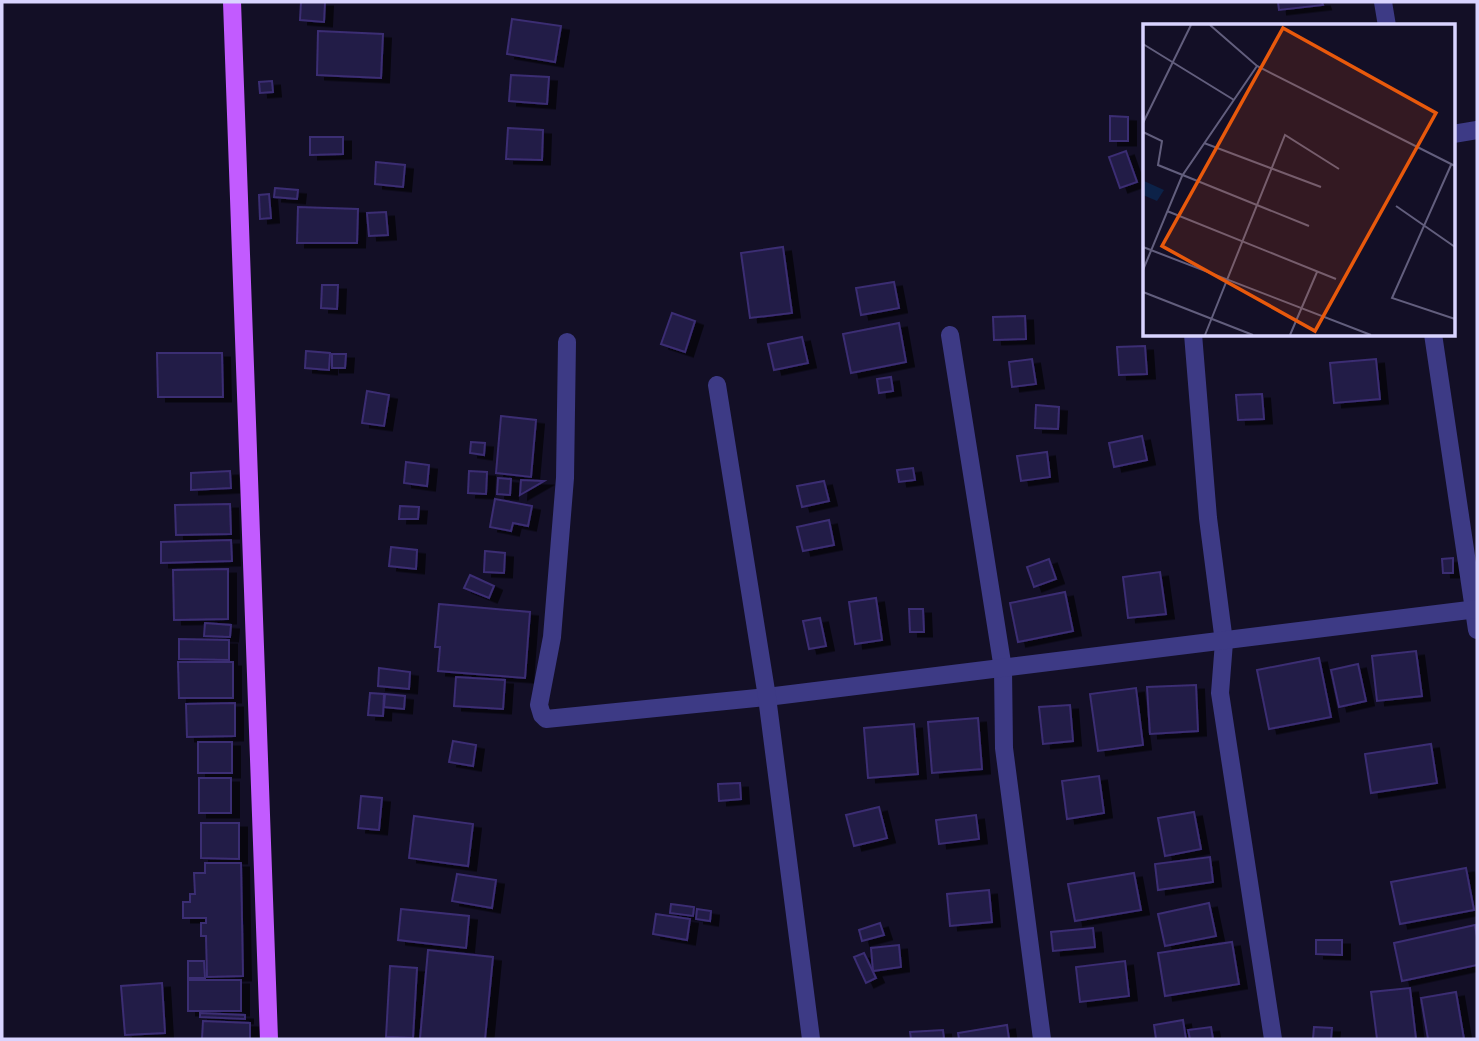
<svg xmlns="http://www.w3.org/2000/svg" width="1479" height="1041" viewBox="0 0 1479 1041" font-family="Arial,sans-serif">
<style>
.building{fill:#241b47;stroke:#3b2d73;stroke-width:2;filter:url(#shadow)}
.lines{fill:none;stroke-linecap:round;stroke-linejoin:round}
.minor{stroke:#3d3a85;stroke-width:18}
.major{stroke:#c25bff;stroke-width:18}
.inset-road{fill:none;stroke:#625e7d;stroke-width:2}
.view{fill:#e8590c;fill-opacity:0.15;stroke:#e8590c;stroke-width:3.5}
.inset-edge{fill:none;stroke:#d9d4ff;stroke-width:3.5}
</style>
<defs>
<filter id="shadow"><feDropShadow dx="8" dy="4.5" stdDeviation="0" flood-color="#0009"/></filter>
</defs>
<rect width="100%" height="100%" fill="#130f26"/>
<g class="building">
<polygon points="301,2 325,2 324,22 300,20"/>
<polygon points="1278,2 1322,2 1323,5 1279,10"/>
<polygon points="512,19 561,26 555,62 507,54"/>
<polygon points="318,31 383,34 381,78 317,75"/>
<polygon points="511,75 549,77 547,104 509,101"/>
<polygon points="272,81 273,92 260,93 259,82"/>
<polygon points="1110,116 1128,117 1128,141 1110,141"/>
<polygon points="508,128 543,130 542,160 506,159"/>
<polygon points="310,137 343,137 343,154 310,155"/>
<polygon points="1126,151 1137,182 1120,188 1109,157"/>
<polygon points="376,162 405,165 403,187 375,184"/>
<polygon points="275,188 298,190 297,199 274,197"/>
<polygon points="269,194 271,218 260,219 259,195"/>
<polygon points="298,207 358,209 357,243 297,243"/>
<polygon points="386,212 388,235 369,236 367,213"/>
<polygon points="783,247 792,313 750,318 741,253"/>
<polygon points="894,282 899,308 861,315 856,288"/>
<polygon points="322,285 338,285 337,309 321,308"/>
<polygon points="672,313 695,321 685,352 661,344"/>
<polygon points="1025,316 1026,339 994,340 993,317"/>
<polygon points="899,323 906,362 851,373 843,334"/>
<polygon points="802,337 808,363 774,370 768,344"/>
<polygon points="1145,346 1147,374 1119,375 1117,347"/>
<polygon points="306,351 330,353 329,370 305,368"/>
<polygon points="157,353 222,353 223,397 158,397"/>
<polygon points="332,354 346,354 345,368 332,368"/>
<polygon points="1032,359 1036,384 1012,387 1009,362"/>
<polygon points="1376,359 1380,399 1334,403 1330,363"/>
<polygon points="891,377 893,391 879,393 877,379"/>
<polygon points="367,391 389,395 384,426 362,423"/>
<polygon points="1262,394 1264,419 1238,420 1236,395"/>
<polygon points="1036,405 1059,407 1058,429 1035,428"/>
<polygon points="501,416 536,420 531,477 496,473"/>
<polygon points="1142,436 1147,460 1114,467 1109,443"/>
<polygon points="471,442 485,443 484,455 470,453"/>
<polygon points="1047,452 1050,477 1021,481 1017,456"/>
<polygon points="406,462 429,465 427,486 404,483"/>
<polygon points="913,468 915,480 899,482 897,470"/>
<polygon points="230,471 231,488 191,490 191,473"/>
<polygon points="469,471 487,472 486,494 468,493"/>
<polygon points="498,478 511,479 510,495 497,494"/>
<polygon points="521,480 544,481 520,495"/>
<polygon points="824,481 829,501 802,507 797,486"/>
<polygon points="495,499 532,506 528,526 513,523 511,531 490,527"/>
<polygon points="230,504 231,534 176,535 175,505"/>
<polygon points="400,506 419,507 418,519 399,519"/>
<polygon points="829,520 834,545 803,551 797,527"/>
<polygon points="231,540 232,561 161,563 161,542"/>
<polygon points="391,547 417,550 416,569 389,566"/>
<polygon points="485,551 505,553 504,573 484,572"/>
<polygon points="1453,558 1453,573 1443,573 1442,559"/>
<polygon points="1049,559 1056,579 1034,587 1027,567"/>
<polygon points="228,569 228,619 174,620 173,570"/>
<polygon points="1160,572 1166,614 1128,618 1123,577"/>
<polygon points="470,575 494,586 489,598 464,588"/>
<polygon points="1065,592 1073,631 1018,642 1010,603"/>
<polygon points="876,598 882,640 855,644 849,602"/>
<polygon points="439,604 530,612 525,678 438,671 440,647 435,647"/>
<polygon points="909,609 923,609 924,632 910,632"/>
<polygon points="820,618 826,646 809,649 803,621"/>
<polygon points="205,623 231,625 230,637 204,636"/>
<polygon points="179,639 229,640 229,660 179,659"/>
<polygon points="1416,651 1422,696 1377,701 1372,656"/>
<polygon points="1319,658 1331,717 1269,729 1257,670"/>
<polygon points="178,662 233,662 233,698 179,698"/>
<polygon points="1358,664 1366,701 1339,707 1331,670"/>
<polygon points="379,668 410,672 409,689 378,686"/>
<polygon points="456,677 505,680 503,709 454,706"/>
<polygon points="1196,685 1198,731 1150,734 1147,687"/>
<polygon points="1136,688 1143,745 1098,751 1090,694"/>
<polygon points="370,693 384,694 383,716 368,715"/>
<polygon points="385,694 405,696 404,709 384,707"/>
<polygon points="235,703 235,736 187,737 186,704"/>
<polygon points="1070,705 1073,741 1043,744 1039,707"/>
<polygon points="978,718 982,769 932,773 928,722"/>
<polygon points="914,724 918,774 868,778 864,728"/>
<polygon points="453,741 476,745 473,766 449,762"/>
<rect x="198" y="742" width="34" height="31"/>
<polygon points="1431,744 1437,783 1371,793 1365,754"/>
<polygon points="1099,776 1104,813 1067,819 1062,781"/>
<rect x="199" y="778" width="32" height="35"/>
<polygon points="740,783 741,799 719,801 718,784"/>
<polygon points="361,796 382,798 379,830 358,828"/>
<polygon points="879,807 887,838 854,846 846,815"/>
<polygon points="1194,812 1201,849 1165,856 1158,818"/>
<polygon points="976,815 979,839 939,844 936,820"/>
<polygon points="414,816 473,824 468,866 409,858"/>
<polygon points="201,823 239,823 239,859 201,858"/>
<polygon points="1210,857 1213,882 1158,890 1155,864"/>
<polygon points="205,863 241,863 243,976 207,977 206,936 201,936 201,923 206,923 206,918 183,918 183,902 190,902 190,894 195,894 194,873 205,873"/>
<polygon points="1466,868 1474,910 1400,924 1391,882"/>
<polygon points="1134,873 1141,910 1075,921 1068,884"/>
<polygon points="457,874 496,880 492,908 452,901"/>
<polygon points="989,890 992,922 950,926 947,894"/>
<polygon points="1209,903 1216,936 1165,946 1158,914"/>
<polygon points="671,904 694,907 693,916 670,913"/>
<polygon points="401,909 469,916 466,948 398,940"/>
<polygon points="697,909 711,911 710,921 696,919"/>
<polygon points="656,914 690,919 687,940 653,934"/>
<polygon points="880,923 884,935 862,941 859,930"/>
<polygon points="1475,925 1477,937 1477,965 1402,981 1394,943"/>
<polygon points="1093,928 1095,947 1053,951 1051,932"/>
<polygon points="1316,940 1342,940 1342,955 1316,954"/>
<polygon points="1232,942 1239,984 1165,996 1158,953"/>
<polygon points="899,945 901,967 873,971 871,948"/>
<polygon points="428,950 493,957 485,1039 420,1039"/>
<polygon points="864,953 876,978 866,983 854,957"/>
<polygon points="188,961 204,961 205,978 188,978"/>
<polygon points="1125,961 1129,996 1080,1002 1076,967"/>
<polygon points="390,966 417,968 413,1038 386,1037"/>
<rect x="188" y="980" width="53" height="31"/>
<polygon points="162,983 165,1033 125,1035 121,986"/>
<polygon points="1410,988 1416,1039 1377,1039 1371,992"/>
<polygon points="1456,992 1464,1039 1428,1039 1421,998"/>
<polygon points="200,1013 245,1015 245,1019 200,1017"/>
<polygon points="1183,1020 1186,1039 1156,1039 1154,1025"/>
<polygon points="203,1021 250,1023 250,1039 202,1039"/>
<polygon points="1007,1025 1009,1039 959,1039 958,1033"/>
<polygon points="1211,1027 1213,1039 1190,1039 1188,1030"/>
<polygon points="1314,1027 1332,1028 1331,1039 1313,1039"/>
<polygon points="943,1030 944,1039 911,1039 910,1032"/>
</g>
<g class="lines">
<g class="minor">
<polyline points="1383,2 1387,26"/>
<polyline points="1453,134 1477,130"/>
<polyline points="1193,334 1208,518 1224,642 1220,693 1273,1039"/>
<polyline points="1433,334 1477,630"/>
<polyline points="950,335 1003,669 1004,748 1042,1039"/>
<polyline points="567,342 565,478 552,637 539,705 542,715 546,719 767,697 1477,609"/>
<polyline points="717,385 767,697 811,1039"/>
</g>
<polyline class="major" points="232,2 269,1039"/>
</g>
<g transform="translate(1143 24)">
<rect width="312" height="312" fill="#130f26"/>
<path d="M1,157L21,166L14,177L0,171Z" fill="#0c2248"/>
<path class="inset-road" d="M67,1L114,42L312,142M0,20L91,76M0,99L48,1M0,108L19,117L15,141L166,202M61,119L178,163M308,141L249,274L312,295M253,182L312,223M24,187L193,255M0,223L228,311M0,246L39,152L114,42M0,268L110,311M62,311L142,111L196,145M147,311L174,248"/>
<path class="view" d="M140,4L293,89L172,307L19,222Z"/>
<rect width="312" height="312" class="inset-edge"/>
</g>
<rect width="1479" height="1041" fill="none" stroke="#d9d4ff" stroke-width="7"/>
</svg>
